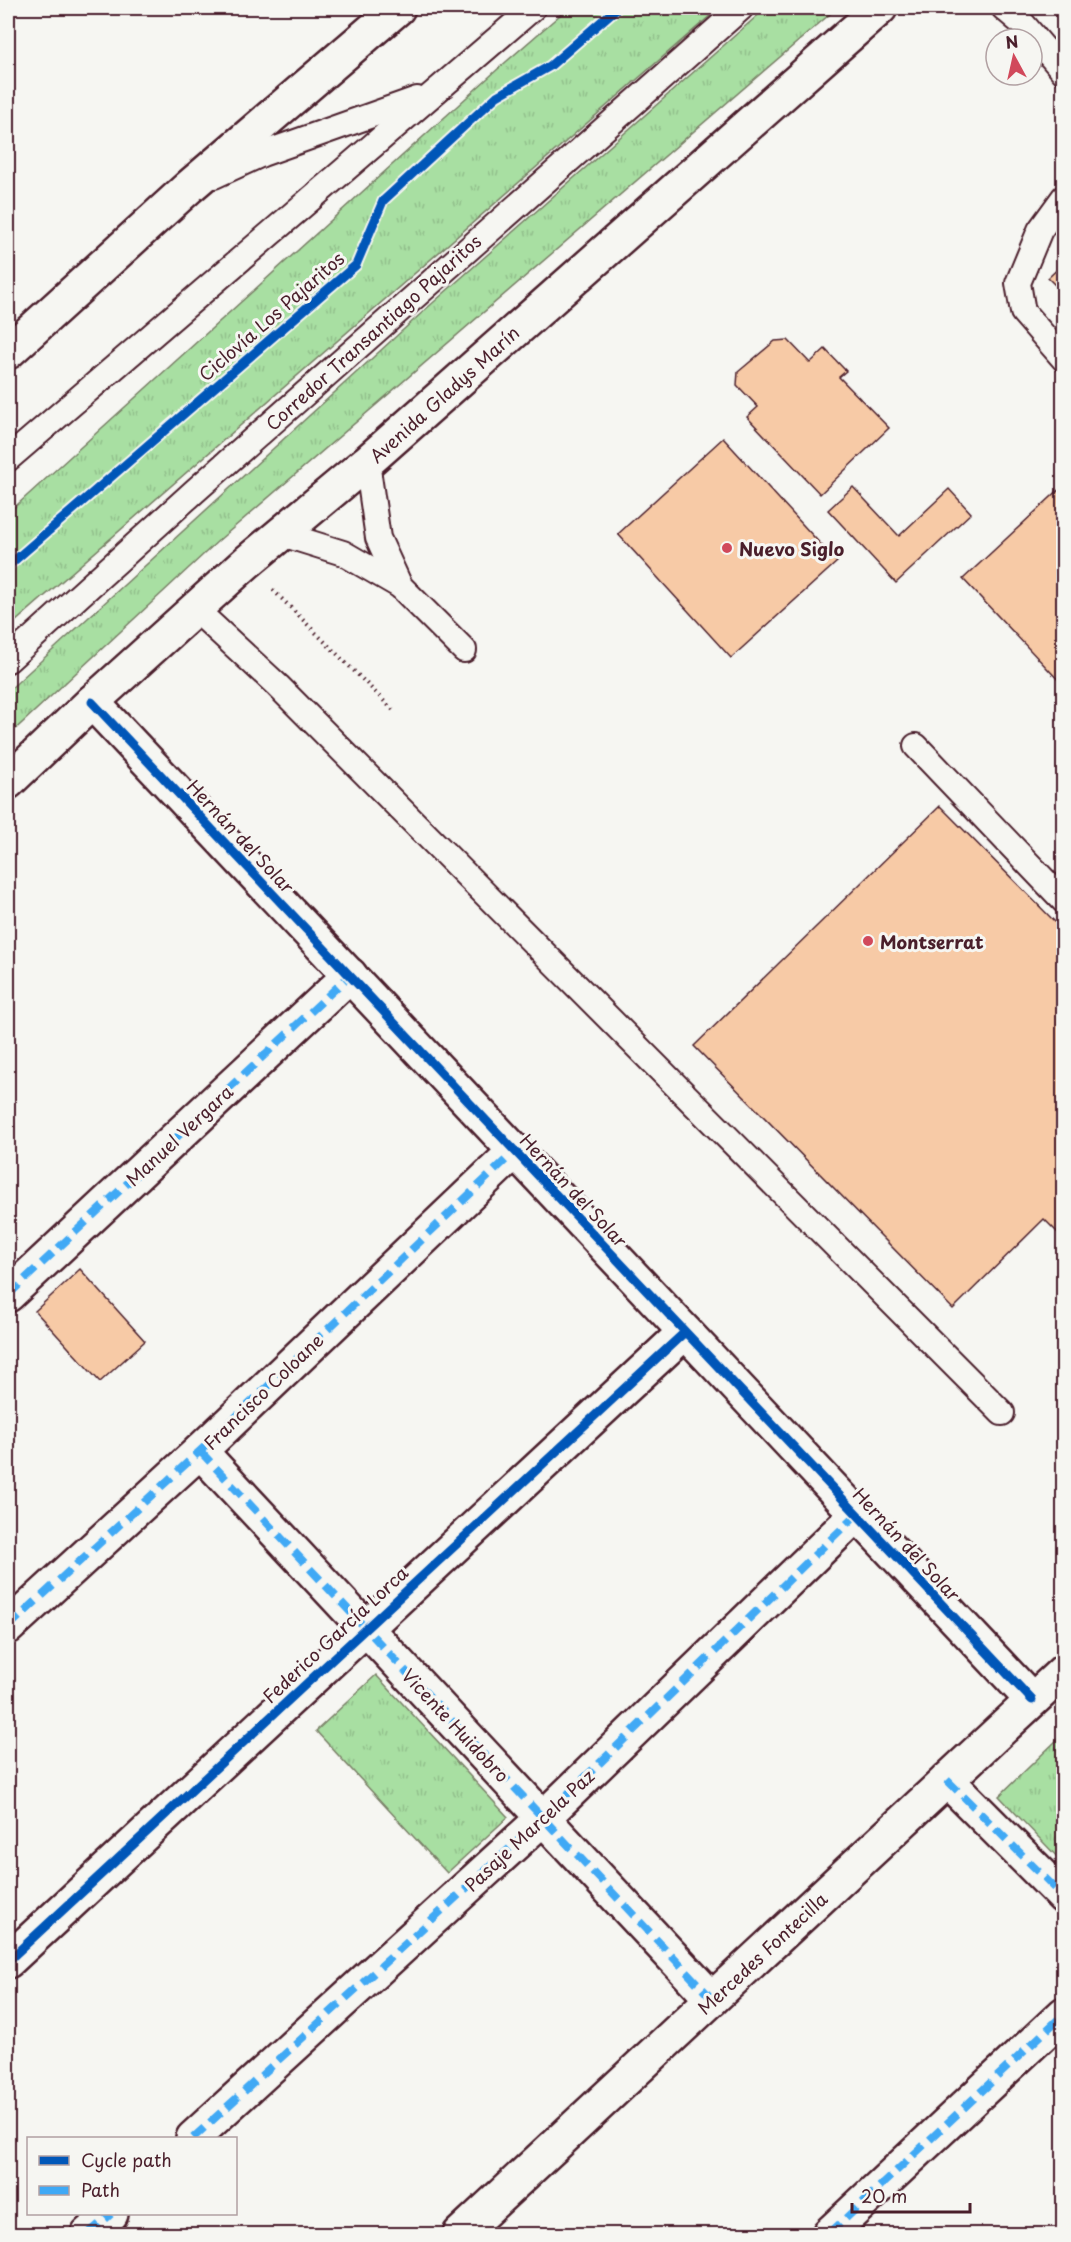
<svg xmlns="http://www.w3.org/2000/svg" width="1071" height="2242" viewBox="0 0 1071 2242" font-family="'Playpen Sans',sans-serif">
<style>
.grass{fill:url(#grass-tufts);stroke:#797f66;stroke-width:1.5}
.building{fill:#f7caa6;stroke:#4a1f2b;stroke-width:1.5}
.lines{fill:none;stroke-linecap:round;stroke-linejoin:round}
.service-casing{stroke:#4a1f2b;stroke-width:28}
.minor-casing{stroke:#4a1f2b;stroke-width:38}
.primary-casing{stroke:#4a1f2b;stroke-width:38}
.path{stroke:#4a1f2b;stroke-width:4;stroke-dasharray:1.5 4.5;stroke-linecap:butt}
.service{stroke:#f6f6f2;stroke-width:24}
.minor{stroke:#f6f6f2;stroke-width:33}
.primary{stroke:#f6f6f2;stroke-width:33}
.quiet{stroke:#3fa9f5;stroke-width:8;stroke-dasharray:15 8;stroke-linecap:butt}
.cycleway-casing{stroke:#f6f6f2;stroke-width:13}
.cycleway{stroke:#0057b8;stroke-width:9}
.poi-dot{fill:#d1495b;stroke:#f6f6f2;stroke-width:2}
.labels{text-anchor:middle;dominant-baseline:central;stroke-width:6;stroke-linejoin:round;paint-order:stroke}
.street-label{font-size:18px;fill:#4a1f2b;stroke:#f6f6f2}
.poi-label{font-size:18px;font-weight:bold;fill:#4a1f2b;stroke:#f6f6f2;text-anchor:start}
</style>
<defs>
<pattern id="grass-tufts" width="24" height="20" patternUnits="userSpaceOnUse" patternTransform="scale(1.5)"><rect width="24" height="20" fill="#a8dfa2"/><path d="M3 7l-1-3M5 7V3M7 7l1-3M15 17l-1-3M17 17v-4M19 17l1-3" fill="none" stroke="#92bf8c"/></pattern>
</defs>
<rect width="100%" height="100%" fill="#f6f6f2"/>
<filter id="ink" filterUnits="userSpaceOnUse"><feTurbulence type="fractalNoise" baseFrequency=".0167" numOctaves="2"/><feDisplacementMap in="SourceGraphic" scale="12" xChannelSelector="R" yChannelSelector="G"/><feConvolveMatrix kernelMatrix="1 2 1 2 8 2 1 2 1" color-interpolation-filters="sRGB"/></filter>
<g filter="url(#ink)">
<g class="grass">
<polygon points="568,8 719,8 8,628 8,513 499,68"/>
<polygon points="766,8 837,8 218,541 8,736 8,691 426,309"/>
<polygon points="376,1675 508,1817 447,1873 316,1731"/>
<polygon points="1058,1739 1064,1745 1063,1863 999,1796"/>
</g>
<g class="building">
<polygon points="1064,263 1064,294 1048,278"/>
<polygon points="788,340 810,363 825,349 846,371 839,377 889,428 820,494 747,417 758,407 737,385 738,372 775,341"/>
<polygon points="723,438 837,562 731,658 618,534"/>
<polygon points="1064,485 1064,686 963,579"/>
<polygon points="853,487 899,536 949,489 971,513 896,583 828,510"/>
<polygon points="940,806 1064,931 1064,1239 1044,1219 953,1309 694,1046"/>
<polygon points="80,1269 145,1341 100,1382 35,1311"/>
</g>
<g class="lines">
<defs>
<g id="service">
<polyline points="1004,8 1024,25 1064,72"/>
<polyline points="214,176 262,154 417,99"/>
<polyline points="1064,197 1040,230 1018,283 1023,312 1064,359"/>
<polyline points="8,459 533,8"/>
<polyline points="367,462 378,538 400,586"/>
<polyline points="282,534 343,553 400,586 464,650"/>
<polyline points="195,609 278,686 1002,1413"/>
<polyline points="8,660 196,490 741,8"/>
<polyline points="916,746 1064,901"/>
</g>
<g id="minor">
<polyline points="92,702 1032,1700"/>
<polyline points="8,1295 350,975"/>
<polyline points="200,1451 712,1999"/>
<polyline points="8,1627 200,1451 515,1151"/>
<polyline points="947,1780 1064,1897"/>
<polyline points="8,1961 685,1332"/>
<polyline points="193,2138 543,1818 857,1514"/>
<polyline points="88,2234 111,2214"/>
<polyline points="460,2234 1064,1671"/>
<polyline points="829,2234 1064,2014"/>
</g>
<g id="primary">
<polyline points="8,352 189,187 398,8"/>
<polyline points="8,782 92,702 246,563 367,462 880,8"/>
</g>
</defs>
<use href="#service" class="service-casing"/>
<use href="#minor" class="minor-casing"/>
<use href="#primary" class="primary-casing"/>
<polyline class="path" points="273,590 395,712"/>
<use href="#service" class="service"/>
<use href="#minor" class="minor"/>
<use href="#primary" class="primary"/>
<g class="quiet">
<polyline points="8,1295 350,975"/>
<polyline points="200,1451 712,1999"/>
<polyline points="8,1627 200,1451 515,1151"/>
<polyline points="947,1780 1064,1897"/>
<polyline points="193,2138 543,1818 857,1514"/>
<polyline points="88,2234 111,2214"/>
<polyline points="829,2234 1064,2014"/>
</g>
<defs>
<g id="cycleway">
<polyline points="8,566 356,265 383,201 497,96 550,66 617,8"/>
<polyline points="92,702 1032,1700"/>
<polyline points="8,1961 685,1332"/>
</g>
</defs>
<use href="#cycleway" class="cycleway-casing"/>
<use href="#cycleway" class="cycleway"/>
</g>
</g>
<g class="poi-dot">
<circle cx="727" cy="548" r="6"/>
<circle cx="868" cy="941" r="6"/>
</g>
<g class="labels">
<g class="street-label">
<text transform="translate(271 316) rotate(-41)">Ciclovía Los Pajaritos</text>
<text transform="translate(373 332) rotate(-42)">Corredor Transantiago Pajaritos</text>
<text transform="translate(444 394) rotate(-42)">Avenida Gladys Marín</text>
<text transform="translate(241 836) rotate(47)">Hernán del Solar</text>
<text transform="translate(179 1135) rotate(-43)">Manuel Vergara</text>
<text transform="translate(574 1190) rotate(47)">Hernán del Solar</text>
<text transform="translate(263 1391) rotate(-44)">Francisco Coloane</text>
<text transform="translate(907 1544) rotate(47)">Hernán del Solar</text>
<text transform="translate(335 1634) rotate(-43)">Federico García Lorca</text>
<text transform="translate(456 1725) rotate(47)">Vicente Huidobro</text>
<text transform="translate(529 1830) rotate(-43)">Pasaje Marcela Paz</text>
<text transform="translate(762 1953) rotate(-43)">Mercedes Fontecilla</text>
</g>
<g class="poi-label">
<text x="739" y="548">Nuevo Siglo</text>
<text x="880" y="941">Montserrat</text>
</g>
</g>
<rect width="1071" height="2242" fill="none" stroke="#f6f6f2" stroke-width="30"/>
<rect x="15" y="15" width="1041" height="2212" fill="none" stroke="#4a1f2b" stroke-width="2" filter="url(#ink)"/>
<rect x="27" y="2137" width="210" height="78" fill="#f6f6f2" stroke="#b1a0a2" stroke-width="1.5"/>
<rect x="39" y="2156" width="30" height="9" fill="#0057b8" stroke="#b1a0a2" stroke-width="1.5"/>
<text x="81" y="2167" font-size="18" fill="#4a1f2b">Cycle path</text>
<rect x="39" y="2186" width="30" height="9" fill="#3fa9f5" stroke="#b1a0a2" stroke-width="1.5"/>
<text x="81" y="2197" font-size="18" fill="#4a1f2b">Path</text>
<g transform="translate(1014 57) rotate(352)"><circle r="28" fill="#f6f6f2" stroke="#b1a0a2" stroke-width="1.5"/>
<path d="M0-4.5L10 22L0 15L-10 22Z" fill="#d1495b"/>
<text y="-9" font-size="16" font-weight="bold" text-anchor="middle" fill="#4a1f2b">N</text>
</g>
<path d="M852 2203v9h118v-9" fill="none" stroke="#4a1f2b" stroke-width="3"/>
<text x="861" y="2203" font-size="18" fill="#4a1f2b" stroke="#f6f6f2" stroke-width="4.5" paint-order="stroke">20 m</text>
</svg>
